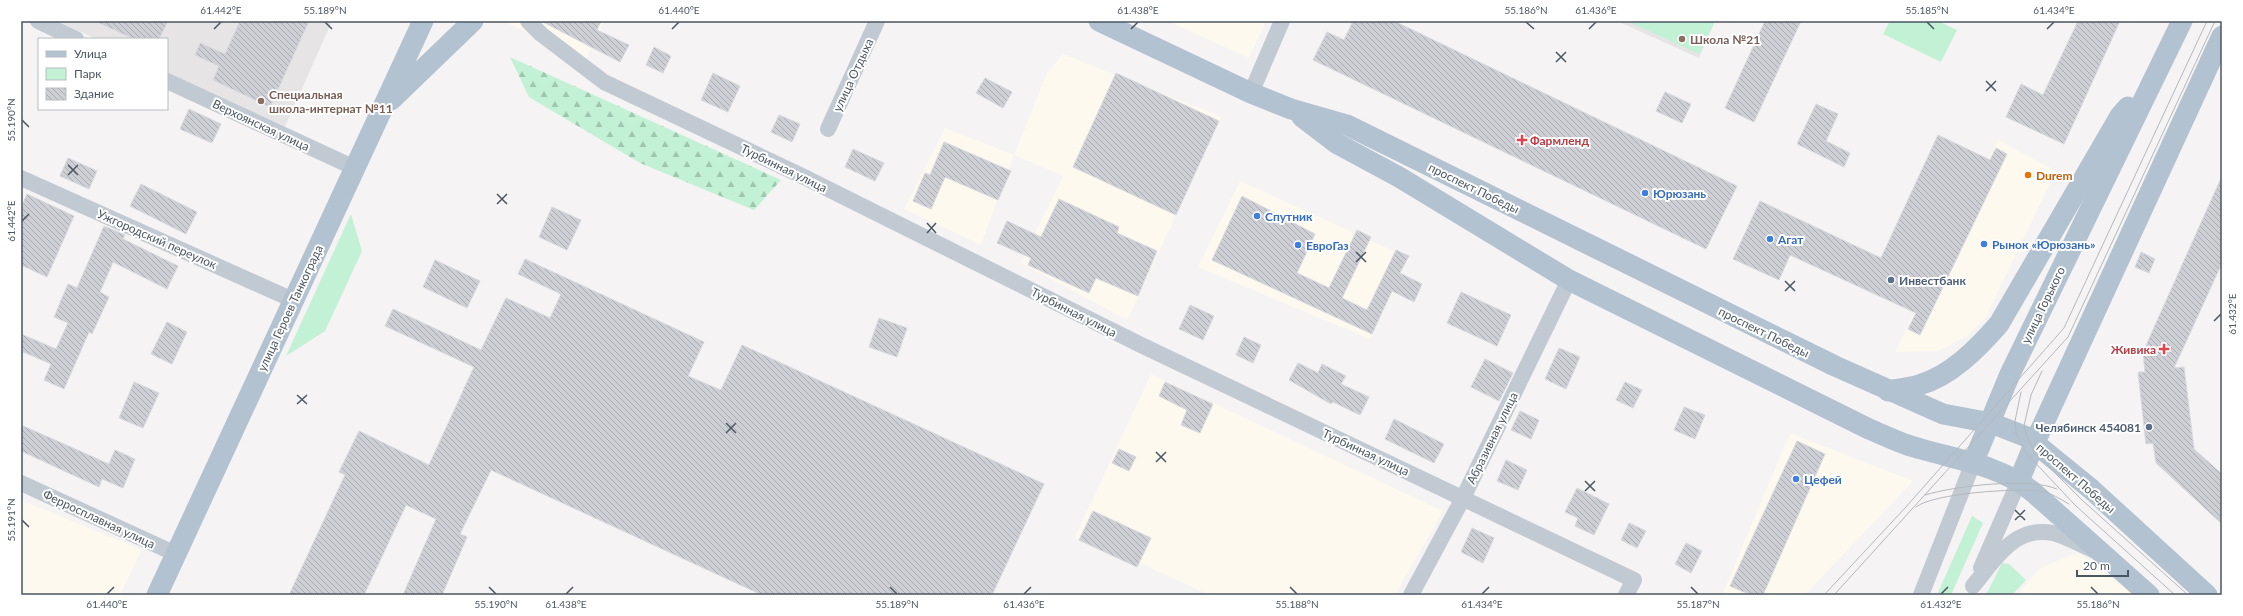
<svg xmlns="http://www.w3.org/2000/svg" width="2243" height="616" viewBox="0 0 2243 616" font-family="Lato,sans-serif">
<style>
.commercial{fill:#fdf9ef}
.education{fill:#e6e4e5}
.green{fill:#c3f1d5}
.forest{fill:url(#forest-firs)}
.building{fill:url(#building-back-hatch);stroke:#d7d9de}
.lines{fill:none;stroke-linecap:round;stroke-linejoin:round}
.minor{stroke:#c1cad2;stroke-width:16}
.major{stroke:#b3c2d1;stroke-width:21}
.tram{stroke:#b5b8bd;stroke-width:1}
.ticks{fill:none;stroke:#4a5661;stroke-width:1.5}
.education-dot{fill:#8d6e63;stroke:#fff;stroke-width:1.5}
.health-dot{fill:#e0444e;stroke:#fff;stroke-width:1.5}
.food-dot{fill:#e8710a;stroke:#fff;stroke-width:1.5}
.shop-dot{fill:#3f7fe0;stroke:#fff;stroke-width:1.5}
.service-dot{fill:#5c6f8a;stroke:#fff;stroke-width:1.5}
.labels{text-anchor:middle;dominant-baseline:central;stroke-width:4;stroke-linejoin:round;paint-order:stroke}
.education-label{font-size:12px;font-weight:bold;fill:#785e54;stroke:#fff;text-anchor:start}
.street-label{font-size:12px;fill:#4a5661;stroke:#fff}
.health-label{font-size:12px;font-weight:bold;fill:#be3a42;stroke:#fff;text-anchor:start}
.food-label{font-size:12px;font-weight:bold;fill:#c56008;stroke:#fff;text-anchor:start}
.shop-label{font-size:12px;font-weight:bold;fill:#366cbe;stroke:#fff;text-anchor:start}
.service-label{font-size:12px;font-weight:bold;fill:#4e5e75;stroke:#fff;text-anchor:start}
.neatline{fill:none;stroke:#4a5661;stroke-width:1.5}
.ticks-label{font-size:10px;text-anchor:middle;fill:#4a5661}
</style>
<defs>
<pattern id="forest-firs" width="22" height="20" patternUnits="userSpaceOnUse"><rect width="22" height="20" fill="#c3f1d5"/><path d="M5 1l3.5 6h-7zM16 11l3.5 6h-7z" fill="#a0c6b0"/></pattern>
<pattern id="building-back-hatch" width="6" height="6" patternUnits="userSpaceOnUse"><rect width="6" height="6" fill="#cdcfd5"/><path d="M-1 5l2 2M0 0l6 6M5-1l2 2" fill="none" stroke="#a8abb0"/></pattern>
</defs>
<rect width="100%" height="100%" fill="#f5f3f3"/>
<g class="commercial">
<polygon points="502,21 604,21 586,60"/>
<polygon points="1168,21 1266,21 1249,58"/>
<polygon points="1063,54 1222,117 1127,320 1021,263 1063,176 1014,155 981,245 904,209 945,128 1014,155 1047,73"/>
<polygon points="1998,140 2056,171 1986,317 1967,336 1939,351 1895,352"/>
<polygon points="1240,181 1409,258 1370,339 1198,267"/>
<polygon points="1151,374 1443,511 1395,595 1209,595 1136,561 1075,537"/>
<polygon points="1790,433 1913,481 1805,595 1722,595"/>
<polygon points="21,500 142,550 120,595 21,595"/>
<polygon points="2079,552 2133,595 2017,595 2040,568"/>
</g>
<g class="education">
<polygon points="58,21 332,21 284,129 167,73 167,39 96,39"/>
<polygon points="1617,21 1715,21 1699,58"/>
</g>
<g class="green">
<polygon points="1627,21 1715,21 1699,54"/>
<polygon points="1890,21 1938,21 1957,30 1941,62 1883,34"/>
<polygon points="351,214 362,251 325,331 286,356"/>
<polygon points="1972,516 1983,523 1951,595 1937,595"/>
<polygon points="2002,563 2009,564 2026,580 2012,595 1986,595"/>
</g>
<polygon class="forest" points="510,57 781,180 754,210 640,163 529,97"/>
<g class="building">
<polygon points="95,21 168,21 159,39 134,39"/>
<polygon points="240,21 309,21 270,107 213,80 219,66 195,55 200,43 225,54"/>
<polygon points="541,21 601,21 597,30 629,45 620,62"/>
<polygon points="1353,21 1394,21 1737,186 1706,249 1313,60 1327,32 1344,40"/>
<polygon points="1765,21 1801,21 1754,122 1725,108"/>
<polygon points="2078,21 2120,21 2064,144 2006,117 2021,84 2043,95"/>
<polygon points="654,47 671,56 663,73 646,65"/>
<polygon points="713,73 740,86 728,112 701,100"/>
<polygon points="1116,73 1219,121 1176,215 1073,167"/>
<polygon points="985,78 1012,92 1003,108 976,93"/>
<polygon points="1665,92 1691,104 1682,123 1656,111"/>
<polygon points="1816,104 1838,114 1826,141 1850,153 1844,167 1797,144"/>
<polygon points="189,109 221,124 212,143 180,129"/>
<polygon points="779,115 800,124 792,142 771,132"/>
<polygon points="1938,135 1990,160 1996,148 2007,154 1920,335 1908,329 1916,313 1790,255 1779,280 1733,259 1760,201 1881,258"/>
<polygon points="944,142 1011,171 998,200 945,177 931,209 913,201 925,173 930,175"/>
<polygon points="853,149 884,163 875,181 845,167"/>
<polygon points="68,158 97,171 89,189 60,176"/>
<polygon points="2222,176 2222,263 2174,368 2184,367 2194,449 2222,474 2222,524 2156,463 2153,443 2146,444 2138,372 2145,372 2143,352"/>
<polygon points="141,184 197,212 186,234 130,206"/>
<polygon points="27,194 74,216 47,277 21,265 21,208"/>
<polygon points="1242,196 1315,234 1297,273 1329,288 1357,230 1371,237 1342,298 1367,310 1396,250 1409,256 1400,273 1422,284 1414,302 1392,291 1372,334 1212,260"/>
<polygon points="1059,199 1119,227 1117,233 1157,251 1138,296 1096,278 1089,293 1028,265 1031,258 997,243 1007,221 1041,237"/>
<polygon points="552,207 581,220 567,250 539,237"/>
<polygon points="104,226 125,235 123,239 178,266 167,289 113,262 100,292 109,297 92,334 89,332 64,389 44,380 51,364 21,351 21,334 56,349 68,323 54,317 68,284 77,288"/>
<polygon points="2141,252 2155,259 2149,273 2135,267"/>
<polygon points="525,259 704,342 688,376 716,388 721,390 742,345 1044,484 992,595 762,595 491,470 460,534 467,537 442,595 403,595 436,519 406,505 364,595 289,595 345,475 339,472 359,431 429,465 474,367 385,326 393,309 481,350 506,298 550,318 561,294 518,274"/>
<polygon points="435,260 480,281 467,308 423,287"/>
<polygon points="1461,292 1511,315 1497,346 1447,323"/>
<polygon points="1190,305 1214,316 1203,340 1179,329"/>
<polygon points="879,318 907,328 897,357 869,347"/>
<polygon points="167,322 187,332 172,364 151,354"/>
<polygon points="1244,337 1261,345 1253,363 1236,355"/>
<polygon points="1559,348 1580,357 1566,389 1545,379"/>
<polygon points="1485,359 1513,373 1499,401 1471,387"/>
<polygon points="1298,363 1318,373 1322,364 1346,376 1341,384 1369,397 1360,415 1333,402 1331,404 1289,380"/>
<polygon points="134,382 159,393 143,428 119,418"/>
<polygon points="1165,382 1213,404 1200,433 1181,425 1187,410 1159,396"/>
<polygon points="1625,382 1642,390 1633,408 1616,400"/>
<polygon points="1684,407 1705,415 1695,439 1674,430"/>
<polygon points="1520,411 1539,420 1531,439 1511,430"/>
<polygon points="1394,419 1444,444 1434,463 1385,439"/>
<polygon points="21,425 109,464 115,450 135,459 123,488 102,479 99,487 21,451"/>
<polygon points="1797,441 1825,454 1763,595 1751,595 1730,586"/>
<polygon points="1119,449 1136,457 1129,471 1112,463"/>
<polygon points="1506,460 1527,470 1518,490 1497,481"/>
<polygon points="1577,488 1609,504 1594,535 1575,526 1578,518 1565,512"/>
<polygon points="1093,511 1151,538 1137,567 1079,540"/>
<polygon points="1629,523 1646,531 1637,548 1621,540"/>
<polygon points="1472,528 1494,538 1483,563 1461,552"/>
<polygon points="1686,543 1702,551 1691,573 1675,564"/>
</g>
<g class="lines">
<g class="minor">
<polyline points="38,21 76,39"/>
<polyline points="528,21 541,34 604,82 802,176 1141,345 1634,580 1626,595"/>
<polyline points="167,81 355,168"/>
<polyline points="1251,93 1282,21"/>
<polyline points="828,129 877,21"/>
<polyline points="21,178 293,300"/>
<polyline points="21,483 176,554"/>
<polyline points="1981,568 2019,481"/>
<path d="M1973,586C1994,561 2014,525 2053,533C2066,536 2080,545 2093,550"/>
<polyline points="1411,595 1463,498 1569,280"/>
<polyline points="1921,595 1973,463"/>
</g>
<g class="major">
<polyline points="1099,21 1251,93 1291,109 1347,125 1835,366 1943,414 1991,423 2027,437 2091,489 2207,595"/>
<polyline points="391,100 473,21"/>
<path d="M1302,117L1336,143L1399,177L1569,280L1869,429C1886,436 1903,445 1921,449C1959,460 2001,466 2033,492L2149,595"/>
<path d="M1888,391C1898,389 1909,388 1919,385C1951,376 1978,348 1999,324L2120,116L2128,107"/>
<polyline points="1973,463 2010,374 2182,21"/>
<polyline points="2019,481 2035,442 2222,36"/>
<polyline points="157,595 423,21"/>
</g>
<g class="tram">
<polyline points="2042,371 2031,395 2024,426 2027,437 2035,453 2082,500 2188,595"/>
<polyline points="2021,392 2015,421 2016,433 2026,453 2076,506 2175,595"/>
<path d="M1925,495C1954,486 2029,477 2057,489"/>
<path d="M1916,507C1933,493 2017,488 2041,491C2051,493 2060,499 2069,504"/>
<polyline points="1824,595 1905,508 2064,328 2207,21"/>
<polyline points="1834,595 2068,337 2215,21"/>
</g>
</g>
<path class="ticks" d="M325,22L332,29M1526,22L1534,29M1927,22L1934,29M214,29L221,22M672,29L679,22M1131,29L1138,22M1589,29L1596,22M2047,29L2054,22M1556,52L1566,62M1556,62L1566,52M1986,81L1996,91M1986,91L1996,81M22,120L29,127M68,165L78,175M68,175L78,165M497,194L507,204M497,204L507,194M22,221L29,214M927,223L936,233M927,233L936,223M1356,252L1366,262M1356,262L1366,252M1785,281L1795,291M1785,291L1795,281M2214,321L2221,314M297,395L307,404M297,404L307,395M726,423L736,433M726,433L736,423M1156,452L1166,462M1156,462L1166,452M1585,481L1595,491M1585,491L1595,481M2015,510L2025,520M22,520L29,527M2015,520L2025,510M489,587L496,594M890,587L897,594M1290,587L1297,594M1691,587L1698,594M2091,587L2098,594M107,594L114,587M566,594L573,587M1024,594L1031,587M1482,594L1489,587M1941,594L1948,587"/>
<g class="education-dot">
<circle cx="1682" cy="39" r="4"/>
<circle cx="261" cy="101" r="4"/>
</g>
<g class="health-dot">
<path d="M1520 134h4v4h4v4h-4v4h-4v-4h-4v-4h4z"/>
<path d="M2162 343h4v4h4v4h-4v4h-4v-4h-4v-4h4z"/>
</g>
<circle class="food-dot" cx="2028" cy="175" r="4"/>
<g class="shop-dot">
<circle cx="1645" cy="193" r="4"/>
<circle cx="1257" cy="216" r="4"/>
<circle cx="1770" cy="239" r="4"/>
<circle cx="1984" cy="244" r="4"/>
<circle cx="1298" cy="245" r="4"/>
<circle cx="1796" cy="479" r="4"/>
</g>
<g class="service-dot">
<circle cx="1891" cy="280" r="4"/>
<circle cx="2149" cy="427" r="4"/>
</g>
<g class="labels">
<g class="education-label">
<text x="1690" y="39">Школа №21</text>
<text x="269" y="94">Специальная<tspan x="269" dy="14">школа-интернат №11</tspan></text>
</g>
<g class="street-label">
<text transform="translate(853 75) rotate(-65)">улица Отдыха</text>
<text transform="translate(261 125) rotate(25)">Верхоянская улица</text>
<text transform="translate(784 168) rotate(26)">Турбинная улица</text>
<text transform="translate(1474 188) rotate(26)">проспект Победы</text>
<text transform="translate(157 239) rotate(24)">Ужгородский переулок</text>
<text transform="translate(2043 305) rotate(-64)">улица Горького</text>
<text transform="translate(290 308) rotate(-65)">улица Героев Танкограда</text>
<text transform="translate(1074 312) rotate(27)">Турбинная улица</text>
<text transform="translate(1764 332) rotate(26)">проспект Победы</text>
<text transform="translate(1492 438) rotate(-64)">Абразивная улица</text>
<text transform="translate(1366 452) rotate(25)">Турбинная улица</text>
<text transform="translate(2076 478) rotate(41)">проспект Победы</text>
<text transform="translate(99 519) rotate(25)">Ферросплавная улица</text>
</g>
<g class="health-label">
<text x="1530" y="140">Фармленд</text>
<text x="2156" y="349" text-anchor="end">Живика</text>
</g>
<g class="food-label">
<text x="2036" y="175">Durem</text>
</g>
<g class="shop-label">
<text x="1653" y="193">Юрюзань</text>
<text x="1265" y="216">Спутник</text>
<text x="1778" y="239">Агат</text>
<text x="1992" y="244">Рынок «Юрюзань»</text>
<text x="1306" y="245">ЕвроГаз</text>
<text x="1804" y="479">Цефей</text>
</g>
<g class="service-label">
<text x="1899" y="280">Инвестбанк</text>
<text x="2141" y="427" text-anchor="end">Челябинск 454081</text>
</g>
</g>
<rect width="2243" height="616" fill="none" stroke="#ffffff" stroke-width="44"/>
<rect x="38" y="38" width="130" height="72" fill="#ffffff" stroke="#b7bbc0"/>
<rect x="46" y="51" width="20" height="6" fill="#b3c2d1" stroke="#b7bbc0"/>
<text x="74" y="58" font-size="12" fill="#4a5661">Улица</text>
<rect x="46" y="68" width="20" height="12" fill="#c3f1d5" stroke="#b7bbc0"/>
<text x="74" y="78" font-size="12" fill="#4a5661">Парк</text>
<rect x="46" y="88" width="20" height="12" fill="url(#building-back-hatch)" stroke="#b7bbc0"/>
<text x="74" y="98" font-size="12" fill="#4a5661">Здание</text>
<path d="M2077 570v6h51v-6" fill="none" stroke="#4a5661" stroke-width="2"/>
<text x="2083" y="570" font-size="12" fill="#4a5661" stroke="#ffffff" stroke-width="3" paint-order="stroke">20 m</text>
<rect x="22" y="22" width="2199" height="572" class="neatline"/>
<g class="ticks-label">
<text x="221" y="14">61.442°E</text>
<text x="325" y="14">55.189°N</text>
<text x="679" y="14">61.440°E</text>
<text x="1138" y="14">61.438°E</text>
<text x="1526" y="14">55.186°N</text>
<text x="1596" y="14">61.436°E</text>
<text x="1927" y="14">55.185°N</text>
<text x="2054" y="14">61.434°E</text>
<text transform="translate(11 120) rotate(-90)" y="4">55.190°N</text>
<text transform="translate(11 221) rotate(-90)" y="4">61.442°E</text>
<text transform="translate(2232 314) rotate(-90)" y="4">61.432°E</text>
<text transform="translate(11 520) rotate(-90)" y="4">55.191°N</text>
<text x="107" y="608">61.440°E</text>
<text x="496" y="608">55.190°N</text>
<text x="566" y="608">61.438°E</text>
<text x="897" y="608">55.189°N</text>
<text x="1024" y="608">61.436°E</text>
<text x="1297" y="608">55.188°N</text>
<text x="1482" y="608">61.434°E</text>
<text x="1698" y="608">55.187°N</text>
<text x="1941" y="608">61.432°E</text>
<text x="2098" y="608">55.186°N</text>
</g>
</svg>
